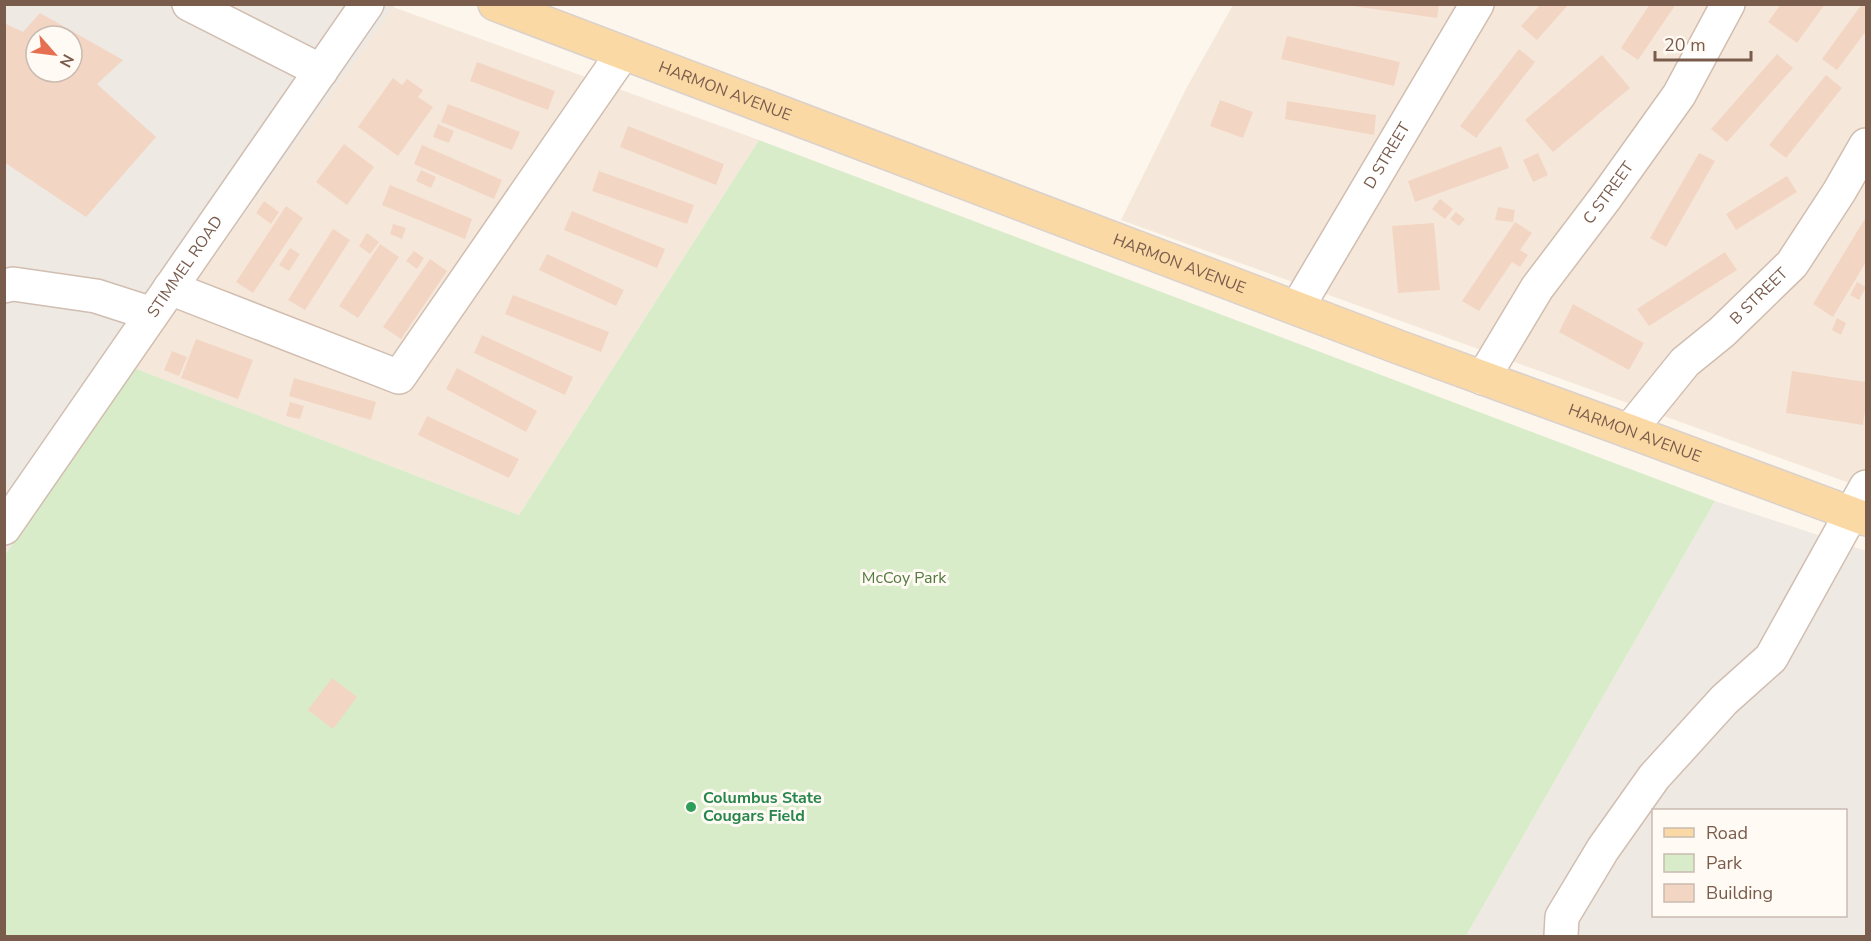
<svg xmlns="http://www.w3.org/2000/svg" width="1871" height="941" viewBox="0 0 1871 941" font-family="'Nunito Sans',sans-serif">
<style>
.residential{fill:#f5e8da}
.industrial{fill:#efe9e4;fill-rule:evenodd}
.green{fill:#d8ecc9}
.building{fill:#f3d5c3;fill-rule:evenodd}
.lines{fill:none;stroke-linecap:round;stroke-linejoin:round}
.minor-casing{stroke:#d1beb0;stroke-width:36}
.major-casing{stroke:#dad1cd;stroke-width:36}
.minor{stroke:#fff;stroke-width:33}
.major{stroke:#fbd9a5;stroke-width:33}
.leisure-dot{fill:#2e9e5b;stroke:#fffaf3;stroke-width:2}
.labels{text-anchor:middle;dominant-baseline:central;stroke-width:6;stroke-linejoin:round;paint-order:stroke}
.street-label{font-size:16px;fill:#7a5c4d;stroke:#fffaf3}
.park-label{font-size:16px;fill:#537a41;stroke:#fffaf3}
.leisure-label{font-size:16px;font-weight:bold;fill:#27864d;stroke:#fffaf3;text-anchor:start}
</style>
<rect width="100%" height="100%" fill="#fdf6ec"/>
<g class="residential">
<polygon points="1233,5 1866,5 1866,489 1121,220 1187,87"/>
<polygon points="393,7 759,140 519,515 134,368"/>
</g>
<g class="industrial">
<path d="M5,5H395L134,368L5,555ZM36,36H72V72H36Z"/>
<path d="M1715,501L1866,551V936H1466ZM1654,810H1846V916H1654Z"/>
</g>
<polygon class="green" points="759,140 1715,501 1466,936 5,936 5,555 134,368 519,515"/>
<g class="building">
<polygon points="1353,4 1439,4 1437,18 1353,6"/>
<polygon points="1541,4 1569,4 1537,40 1521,26"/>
<polygon points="1650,4 1676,4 1638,60 1621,48"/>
<polygon points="1781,4 1825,4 1797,43 1768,22"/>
<polygon points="1862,4 1866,4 1866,31 1837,70 1822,59"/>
<path d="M40,13L123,60L97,84L156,137L86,217L4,162V23L23,32ZM36,36H72V72H36Z"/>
<polygon points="1287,36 1400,62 1394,86 1281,59"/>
<polygon points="1519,49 1535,62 1476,138 1460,126"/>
<polygon points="1777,54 1793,68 1727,142 1711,129"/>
<polygon points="1602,55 1630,88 1553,152 1525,120"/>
<polygon points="477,62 555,91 548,110 470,81"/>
<polygon points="1826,75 1842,88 1786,158 1769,145"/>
<polygon points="393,78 402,85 407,79 423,90 418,97 433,107 398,156 358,127"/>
<polygon points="1220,100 1253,112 1243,138 1210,126"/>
<polygon points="1287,101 1376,115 1374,135 1285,119"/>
<polygon points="448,104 520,132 512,150 441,122"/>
<polygon points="438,124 454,131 449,143 433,137"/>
<polygon points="628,126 724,164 716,185 620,147"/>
<polygon points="344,144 374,167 347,205 316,182"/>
<polygon points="422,145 502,180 494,199 414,164"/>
<polygon points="1501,146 1509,168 1415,202 1408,181"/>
<polygon points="1538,153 1548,175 1533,182 1523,160"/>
<polygon points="1699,153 1715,161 1666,247 1650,238"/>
<polygon points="421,170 436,177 431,188 416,181"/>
<polygon points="599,171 694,205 687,224 592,191"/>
<polygon points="1787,176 1797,192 1736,230 1726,214"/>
<polygon points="390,185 472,219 465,239 382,205"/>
<polygon points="1440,199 1453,209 1445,219 1432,209"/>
<polygon points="264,201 279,212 271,224 256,213"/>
<polygon points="286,206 303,218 253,293 236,282"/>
<polygon points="1498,207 1515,210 1513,222 1495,220"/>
<polygon points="572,211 665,249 657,268 564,230"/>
<polygon points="1456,212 1465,219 1459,226 1450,219"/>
<polygon points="1866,217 1866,262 1833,317 1813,304"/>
<polygon points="1515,222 1532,233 1520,250 1528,255 1520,267 1512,262 1479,311 1462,301"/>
<polygon points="1434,223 1440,290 1398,293 1392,226"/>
<polygon points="393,224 406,228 402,239 390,234"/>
<polygon points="333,229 350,240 305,310 288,300"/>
<polygon points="367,233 379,242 370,254 359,246"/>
<polygon points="380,244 399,257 358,318 339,306"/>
<polygon points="290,248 300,254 289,271 279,265"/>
<polygon points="414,251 424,258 417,269 406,261"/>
<polygon points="1725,252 1737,270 1649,326 1637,309"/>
<polygon points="547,254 624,290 616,306 539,270"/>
<polygon points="430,259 447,271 401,339 383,327"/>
<polygon points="1857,282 1866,287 1859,300 1850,295"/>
<polygon points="513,295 609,332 601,352 505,314"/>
<polygon points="1573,304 1644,343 1629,370 1559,332"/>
<polygon points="1837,318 1846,323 1841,335 1832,330"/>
<polygon points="482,335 573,377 565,395 474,353"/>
<polygon points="196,339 253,360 238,399 181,378"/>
<polygon points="172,351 187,357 179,376 164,370"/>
<polygon points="457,368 537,411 526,432 446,389"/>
<polygon points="1792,371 1866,382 1866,403 1863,425 1786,413"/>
<polygon points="294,378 376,402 371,420 289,396"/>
<polygon points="290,402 304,406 300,419 286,416"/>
<polygon points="427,416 519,459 509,478 418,435"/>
<polygon points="332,678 357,697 333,729 308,710"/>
</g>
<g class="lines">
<defs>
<g id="minor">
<polyline points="189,4 321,71"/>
<polyline points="4,286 13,284 96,296 152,314"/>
<polyline points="170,288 399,377 623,53"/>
<path id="s1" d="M1297,308L1477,4"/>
<path id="s2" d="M1483,378L1537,288L1606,197L1679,95L1728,4"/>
<path id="s3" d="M1629,431L1685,362L1722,332L1792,264L1839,192L1866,145"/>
<path id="s4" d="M4,528L367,4"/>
<polyline points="1561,936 1562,917 1603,849 1654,777 1724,700 1771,658 1866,487"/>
</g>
<g id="major">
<path id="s5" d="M495,4L1401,348L1629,431L1866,519"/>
</g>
</defs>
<use href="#minor" class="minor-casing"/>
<use href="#major" class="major-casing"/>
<use href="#minor" class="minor"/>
<use href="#major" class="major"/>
</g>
<circle class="leisure-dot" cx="691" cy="807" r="6"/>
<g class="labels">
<g class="street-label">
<text stroke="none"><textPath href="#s5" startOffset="246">HARMON AVENUE</textPath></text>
<text stroke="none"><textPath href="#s1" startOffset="177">D STREET</textPath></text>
<text stroke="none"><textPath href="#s2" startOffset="224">C STREET</textPath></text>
<text stroke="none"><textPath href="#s5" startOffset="732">HARMON AVENUE</textPath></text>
<text stroke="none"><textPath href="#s4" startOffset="318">STIMMEL ROAD</textPath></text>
<text stroke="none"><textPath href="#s3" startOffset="188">B STREET</textPath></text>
<text stroke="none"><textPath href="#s5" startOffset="1218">HARMON AVENUE</textPath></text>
</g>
<g class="park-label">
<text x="904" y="578">McCoy Park</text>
</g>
<g class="leisure-label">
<text x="703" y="798">Columbus State<tspan x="703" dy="18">Cougars Field</tspan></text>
</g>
</g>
<rect width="1871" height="941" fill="none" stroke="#7a5c4d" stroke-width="12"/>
<rect x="1652" y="809" width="195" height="108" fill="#fffaf3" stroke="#cabbb1" stroke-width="1.5"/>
<rect x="1664" y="828" width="30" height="9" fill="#fbd9a5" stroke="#cabbb1" stroke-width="1.5"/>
<text x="1706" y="839" font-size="18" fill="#7a5c4d">Road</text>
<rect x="1664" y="854" width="30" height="18" fill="#d8ecc9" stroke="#cabbb1" stroke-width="1.5"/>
<text x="1706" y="869" font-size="18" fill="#7a5c4d">Park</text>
<rect x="1664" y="884" width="30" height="18" fill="#f3d5c3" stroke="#cabbb1" stroke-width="1.5"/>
<text x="1706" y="899" font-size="18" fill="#7a5c4d">Building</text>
<g transform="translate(54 54) rotate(118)"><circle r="28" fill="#fffaf3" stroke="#cabbb1" stroke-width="1.5"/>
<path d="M0-4.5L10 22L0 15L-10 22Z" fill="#e76f51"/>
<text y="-9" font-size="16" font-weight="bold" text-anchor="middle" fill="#7a5c4d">N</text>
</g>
<path d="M1655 51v9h96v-9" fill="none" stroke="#7a5c4d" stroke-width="3"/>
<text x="1664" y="51" font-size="18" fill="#7a5c4d" stroke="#fffaf3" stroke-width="4.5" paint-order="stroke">20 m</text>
</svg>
